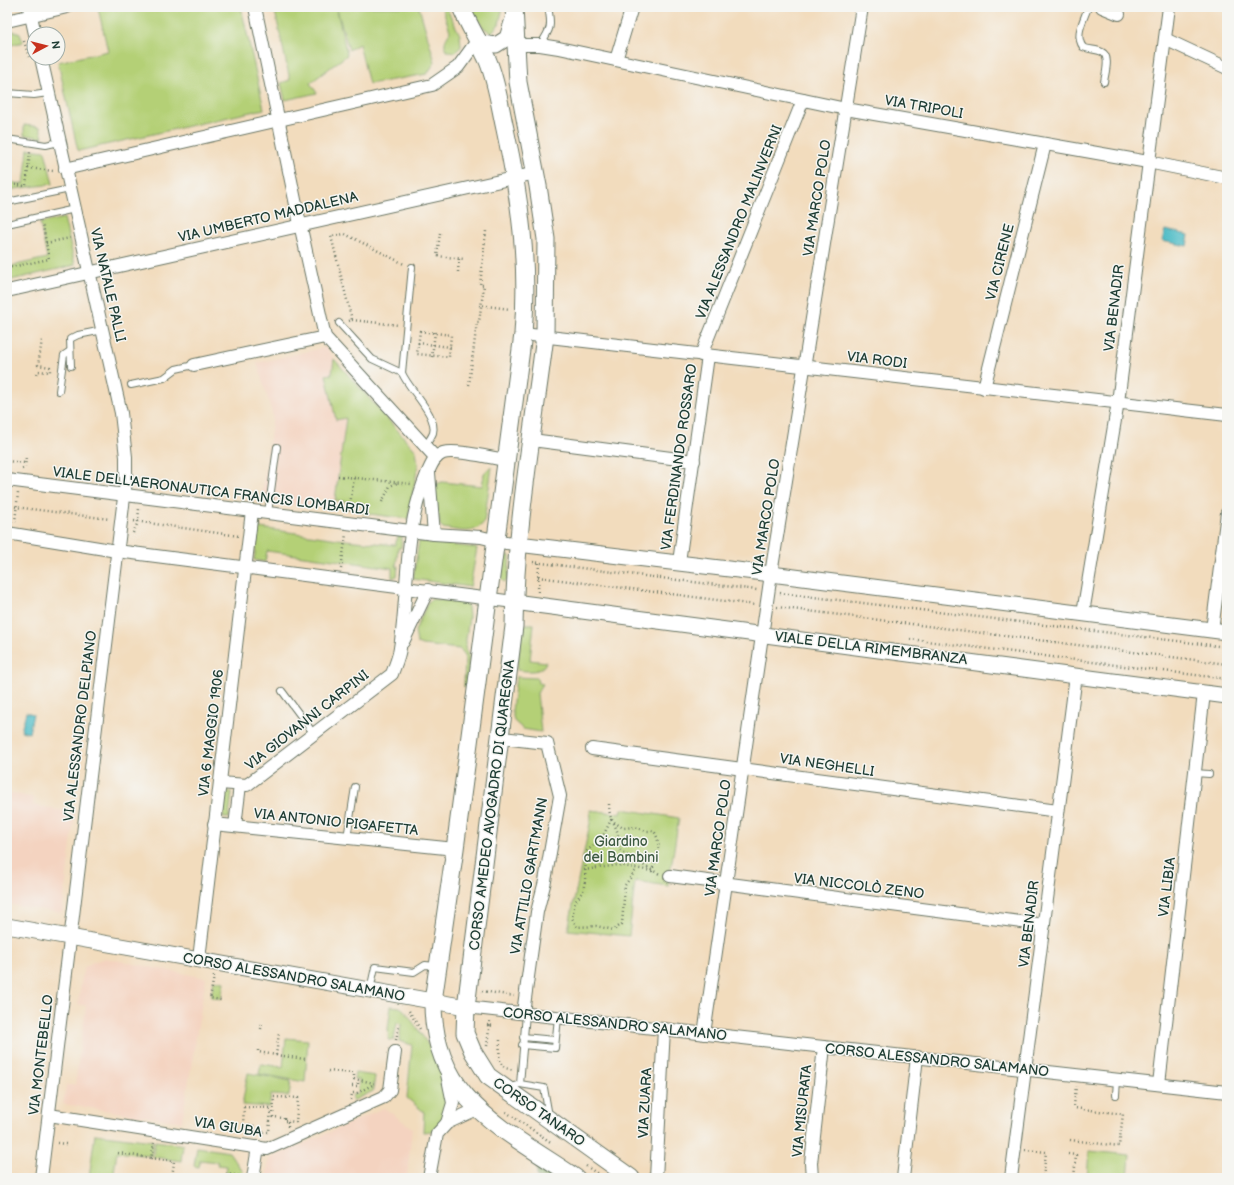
<svg xmlns="http://www.w3.org/2000/svg" width="1234" height="1185" viewBox="0 0 1234 1185" font-family="'Balsamiq Sans',sans-serif">
<style>
.built{fill:#f4d3c0}
.green{fill:#b4d076;stroke:#6a8655}
.forest{fill:#8fb267;stroke:#57784e}
.water{fill:#4ebcc6;stroke:#367c7d}
.lines{fill:none;stroke-linecap:round;stroke-linejoin:round}
.service-casing{stroke:#697564;stroke-width:8}
.minor-casing{stroke:#697564;stroke-width:14}
.tertiary-casing{stroke:#697564;stroke-width:17}
.secondary-casing{stroke:#697564;stroke-width:19}
.path{stroke:#697564;stroke-width:2.5;stroke-dasharray:1 3;stroke-linecap:butt}
.service{stroke:#fff;stroke-width:6}
.minor{stroke:#fff;stroke-width:12}
.tertiary{stroke:#fff;stroke-width:15}
.secondary{stroke:#fff;stroke-width:17}
.labels{text-anchor:middle;dominant-baseline:central;stroke-width:3;stroke-linejoin:round;paint-order:stroke}
.street-label{font-size:14px;fill:#1f3d34;stroke:#f6f6f2}
.park-label{font-size:14px;fill:#3d5a41;stroke:#f6f6f2}
</style>
<rect width="100%" height="100%" fill="#f6f6f2"/>
<filter id="ink" filterUnits="userSpaceOnUse"><feTurbulence type="fractalNoise" baseFrequency=".025" numOctaves="2"/><feDisplacementMap in="SourceGraphic" scale="8" xChannelSelector="R" yChannelSelector="G"/><feConvolveMatrix kernelMatrix="1 2 1 2 8 2 1 2 1" color-interpolation-filters="sRGB"/></filter>
<filter id="wash" filterUnits="userSpaceOnUse"><feTurbulence type="fractalNoise" baseFrequency=".012" numOctaves="4" result="noise"/><feDisplacementMap in="SourceGraphic" scale="16" xChannelSelector="R" yChannelSelector="G"/><feGaussianBlur stdDeviation="0.9" result="paint"/><feColorMatrix in="noise" values="0 0 0 0 0 0 0 0 0 0 0 0 0 0 0 0 0 1.4 0 .05"/><feComposite in="paint" operator="in"/></filter>
<g filter="url(#wash)">
<rect width="100%" height="100%" fill="#f2dcbd"/>
<g class="built">
<polygon points="326,347 334,359 416,451 418,465 415,485 362,513 363,504 335,500 316,498 315,507 261,501 273,416 257,363"/>
<polygon points="7,792 34,798 33,805 75,813 62,913 7,904"/>
<polygon points="105,958 206,978 182,1122 63,1104 66,1085 75,1085 86,1006 78,1004 82,976 84,968 91,963"/>
<polygon points="384,1108 412,1128 407,1178 266,1178 269,1159"/>
</g>
<g class="green">
<polygon points="102,7 241,7 264,109 78,151 58,62 108,51 98,8"/>
<polygon points="274,7 419,7 435,62 427,74 369,84 359,44 349,50 337,10 347,55 310,83 317,93 285,100 281,83 290,80"/>
<path d="M442,7H446L460,35L461,47L455,52L447,51C442,42 447,39 450,31Z"/>
<polygon points="470,7 503,7 499,24 491,33 483,27"/>
<polygon points="9,29 20,34 23,42 7,46 7,30"/>
<polygon points="24,125 40,127 43,138 24,135"/>
<polygon points="28,149 45,151 53,184 7,190 7,182 24,184"/>
<polygon points="64,218 75,265 7,281 7,267 47,258 40,223"/>
<polygon points="334,359 416,451 418,465 408,519 362,513 363,504 335,500 346,418 336,420 326,375 332,374"/>
<path d="M492,467L484,522C474,536 458,530 443,528L440,525L434,490L437,484L442,482L482,486L484,473Z"/>
<polygon points="260,519 260,528 345,540 395,545 398,536 402,536 401,548 398,548 396,566 398,566 397,576 392,578 392,568 267,551 265,562 254,560"/>
<polygon points="419,541 477,548 470,587 413,579"/>
<polygon points="507,555 510,556 508,579 504,582 501,579 503,557"/>
<polygon points="432,599 465,602 468,607 469,617 465,647 469,658 467,687 464,687 465,655 460,649 422,645 417,643 415,631 428,602"/>
<path d="M526,624H534L530,660L546,662C541,674 528,671 517,670L522,628Z"/>
<polygon points="516,677 537,678 538,683 543,684 537,693 541,732 523,729 514,721 512,711"/>
<polygon points="226,791 232,792 229,818 223,818"/>
<polygon points="622,809 679,818 668,886 635,881 629,936 568,930 591,818 590,810 621,814"/>
<polygon points="214,980 224,982 221,999 211,997"/>
<path d="M391,1006L400,1007L406,1012C425,1041 461,1082 443,1119C441,1123 436,1127 433,1131L423,1132L424,1112L407,1098L412,1045L399,1041L401,1024L397,1023L394,1040H389L388,1029Z"/>
<polygon points="286,1038 308,1040 305,1082 259,1074 261,1064 283,1067"/>
<polygon points="248,1073 291,1081 289,1096 271,1095 269,1107 242,1105"/>
<polygon points="355,1073 375,1076 373,1091 352,1101 353,1094 358,1094 359,1079 354,1079"/>
<polygon points="95,1134 153,1141 151,1156 117,1152 113,1178 89,1178"/>
<polygon points="155,1141 183,1145 181,1161 153,1157"/>
<polygon points="197,1147 229,1152 243,1172 242,1175 226,1173 227,1166 217,1165 218,1162 200,1160 199,1167 194,1166"/>
<polygon points="1089,1151 1130,1155 1128,1178 1087,1178"/>
</g>
<polygon class="forest" points="537,1158 565,1178 537,1178"/>
<g class="water">
<polygon points="1165,230 1189,235 1187,246 1162,241"/>
<polygon points="26,712 33,714 29,733 21,731"/>
</g>
</g>
<g filter="url(#ink)">
<g class="lines">
<defs>
<g id="service">
<path d="M1088,7C1084,20 1074,35 1083,47C1089,50 1096,49 1102,52C1111,56 1105,74 1104,82"/>
<path d="M540,45C551,29 552,26 548,7"/>
<polyline points="7,93 34,95 48,93"/>
<polyline points="7,139 46,145 59,142"/>
<polyline points="7,202 70,189"/>
<polyline points="7,224 75,209"/>
<path d="M412,267L402,373C409,390 438,415 433,433C431,438 427,443 425,447"/>
<polyline points="339,323 372,359 402,373"/>
<polyline points="71,366 70,339 78,335 103,330"/>
<polyline points="131,385 164,378 176,369 194,365"/>
<polyline points="59,391 64,355 70,351"/>
<polyline points="268,513 277,447"/>
<polyline points="282,691 314,734"/>
<polyline points="1195,773 1209,774"/>
<polyline points="347,838 355,787"/>
<polyline points="370,990 375,967 414,972 425,965 437,966"/>
<polyline points="523,1037 555,1040"/>
<polyline points="522,1045 555,1048 558,1017"/>
<polyline points="520,1084 544,1088 549,1116"/>
<polyline points="512,1092 514,1086 520,1084 526,1014"/>
<polyline points="1116,1095 1117,1080"/>
</g>
<g id="minor">
<polyline points="29,7 35,34"/>
<polyline points="255,7 300,224 325,337 436,458"/>
<polyline points="1102,7 1119,14"/>
<polyline points="7,21 67,7"/>
<polyline points="1165,39 1227,68"/>
<polyline points="516,45 540,45 559,48 846,109 1148,162 1227,178"/>
<polyline points="41,58 121,413 126,457 126,481 41,1178"/>
<polyline points="616,60 632,7"/>
<polyline points="65,169 432,85 458,67 477,41"/>
<polyline points="7,291 536,173"/>
<polyline points="523,334 1227,415"/>
<polyline points="701,355 803,100"/>
<polyline points="194,365 325,337"/>
<polyline points="984,388 1045,144"/>
<polyline points="532,440 694,461"/>
<polyline points="429,473 434,534"/>
<polyline points="7,480 434,534 481,537 506,543 518,544"/>
<polyline points="7,533 117,551 514,602"/>
<polyline points="679,562 708,356"/>
<polyline points="1083,613 1118,402 1169,7"/>
<polyline points="1212,630 1227,513"/>
<polyline points="403,642 428,590"/>
<polyline points="502,738 547,743 560,796 545,881 537,912 523,1013"/>
<polyline points="592,749 1058,811"/>
<path d="M220,783L247,785L392,674C395,665 399,657 400,648C409,589 403,531 427,474C431,466 434,456 443,453C455,449 492,458 506,460"/>
<polyline points="214,824 455,849"/>
<polyline points="235,826 240,785"/>
<polyline points="670,876 1044,925"/>
<polyline points="199,959 252,511"/>
<polyline points="466,1007 1227,1092"/>
<polyline points="704,1034 771,574 862,7"/>
<polyline points="1159,1084 1204,693"/>
<polyline points="49,1115 267,1149 384,1097 390,1090 395,1052"/>
<polyline points="447,1123 453,1103 447,1074"/>
<polyline points="253,1178 258,1147"/>
<polyline points="429,1178 437,1134 447,1123 477,1109"/>
<polyline points="656,1178 664,1029"/>
<polyline points="812,1178 811,1163 824,1047"/>
<polyline points="903,1178 917,1057"/>
<polyline points="1011,1178 1076,675"/>
</g>
<g id="tertiary">
<polyline points="474,33 481,43 496,45 507,38 513,19"/>
<polyline points="518,544 771,574 1227,632"/>
<polyline points="514,602 1227,696"/>
<polyline points="7,926 466,1007"/>
</g>
<g id="secondary">
<path d="M461,7C469,26 480,43 488,61C497,83 500,107 505,129C520,197 529,264 523,334L455,849L433,1001C432,1100 506,1130 576,1178"/>
<path d="M514,7L518,82L538,186L546,239L545,336C533,432 515,529 514,626L466,1007L465,1033L473,1052L488,1076L631,1178"/>
</g>
</defs>
<use href="#service" class="service-casing"/>
<use href="#minor" class="minor-casing"/>
<use href="#tertiary" class="tertiary-casing"/>
<use href="#secondary" class="secondary-casing"/>
<g class="path">
<polyline points="24,41 29,57"/>
<polyline points="28,168 53,171"/>
<polyline points="7,184 26,186 30,152"/>
<polyline points="440,233 437,256 465,259"/>
<polyline points="46,243 70,238"/>
<polyline points="7,268 49,259 43,226"/>
<polyline points="458,272 459,258"/>
<polyline points="479,305 510,309"/>
<polyline points="352,320 398,325"/>
<polyline points="349,321 352,320 331,236 345,234 404,264"/>
<polygon points="420,331 451,335 449,357 417,354"/>
<polyline points="418,343 451,347"/>
<polyline points="432,357 435,332"/>
<polyline points="37,374 38,371 50,372 50,367 38,365 42,340"/>
<polyline points="469,385 477,322 479,322 484,285 480,285 486,231"/>
<polyline points="7,461 25,463"/>
<polyline points="22,469 25,468 26,457"/>
<polyline points="338,476 411,484"/>
<polyline points="382,502 390,486 397,483"/>
<polyline points="7,506 110,519"/>
<polyline points="349,511 354,478"/>
<polyline points="134,521 239,536"/>
<polyline points="15,522 18,493"/>
<polyline points="133,533 138,522 139,508"/>
<polyline points="533,562 757,590"/>
<polyline points="341,569 346,534"/>
<polyline points="538,577 756,605"/>
<polyline points="538,592 539,560"/>
<polyline points="780,593 1227,647"/>
<polyline points="777,607 1227,664"/>
<polyline points="910,639 1227,679"/>
<path d="M609,804C609,819 613,819 617,831C619,837 618,844 620,850C622,853 656,873 660,874"/>
<path d="M584,870L618,865L652,871C656,856 663,846 654,831H646L635,827L623,828L611,820L603,836L586,852L585,881L583,891L575,902L572,918L577,927L596,926L614,930L622,924L625,885L636,870"/>
<polyline points="214,976 210,998 221,1000"/>
<polyline points="482,991 514,996"/>
<polyline points="409,1011 420,1029"/>
<polyline points="487,1025 494,1026"/>
<polyline points="261,1029 262,1022"/>
<polyline points="396,1040 399,1026"/>
<polyline points="500,1040 499,1061 505,1068 514,1070"/>
<polyline points="487,1046 490,1021"/>
<polyline points="258,1050 258,1052 276,1055 279,1033"/>
<polyline points="276,1055 305,1059"/>
<polyline points="328,1071 354,1073 354,1079 374,1083"/>
<polyline points="352,1086 358,1086 358,1080"/>
<polyline points="351,1100 352,1093 357,1093 374,1084"/>
<polyline points="1074,1106 1076,1086"/>
<polygon points="244,1107 271,1108 269,1132 254,1131 255,1126 243,1125"/>
<polyline points="506,1112 552,1143"/>
<polyline points="288,1127 288,1121 284,1121 284,1118 273,1117 274,1097 298,1098 296,1122 288,1121"/>
<polyline points="1070,1140 1119,1146 1123,1114 1074,1108"/>
<polyline points="57,1143 66,1144"/>
<polyline points="1025,1150 1046,1152 1043,1178"/>
<polyline points="118,1153 151,1158 154,1143"/>
<polyline points="1068,1154 1076,1155 1074,1178"/>
<polyline points="151,1158 174,1161 172,1178"/>
<polyline points="586,1166 598,1174"/>
<polyline points="226,1174 241,1176"/>
</g>
<use href="#service" class="service"/>
<use href="#minor" class="minor"/>
<use href="#tertiary" class="tertiary"/>
<use href="#secondary" class="secondary"/>
</g>
</g>
<g class="labels">
<g class="street-label">
<text transform="translate(924 107) rotate(10)">VIA TRIPOLI</text>
<text transform="translate(817 198) rotate(-81)">VIA MARCO POLO</text>
<text transform="translate(268 217) rotate(-13)">VIA UMBERTO MADDALENA</text>
<text transform="translate(739 222) rotate(-68)">VIA ALESSANDRO MALINVERNI</text>
<text transform="translate(1000 262) rotate(-76)">VIA CIRENE</text>
<text transform="translate(108 285) rotate(77)">VIA NATALE PALLI</text>
<text transform="translate(1114 308) rotate(-83)">VIA BENADIR</text>
<text transform="translate(877 360) rotate(7)">VIA RODI</text>
<text transform="translate(679 457) rotate(-82)">VIA FERDINANDO ROSSARO</text>
<text transform="translate(211 491) rotate(7)">VIALE DELL'AERONAUTICA FRANCIS LOMBARDI</text>
<text transform="translate(766 517) rotate(-81)">VIA MARCO POLO</text>
<text transform="translate(871 648) rotate(7)">VIALE DELLA RIMEMBRANZA</text>
<text transform="translate(307 720) rotate(-38)">VIA GIOVANNI CARPINI</text>
<text transform="translate(80 726) rotate(-83)">VIA ALESSANDRO DELPIANO</text>
<text transform="translate(211 733) rotate(-83)">VIA 6 MAGGIO 1906</text>
<text transform="translate(827 765) rotate(8)">VIA NEGHELLI</text>
<text transform="translate(492 805) rotate(-83)">CORSO AMEDEO AVOGADRO DI QUAREGNA</text>
<text transform="translate(336 822) rotate(6)">VIA ANTONIO PIGAFETTA</text>
<text transform="translate(718 838) rotate(-82)">VIA MARCO POLO</text>
<text transform="translate(529 876) rotate(-80)">VIA ATTILIO GARTMANN</text>
<text transform="translate(859 886) rotate(7)">VIA NICCOLÒ ZENO</text>
<text transform="translate(1167 887) rotate(-83)">VIA LIBIA</text>
<text transform="translate(1029 924) rotate(-83)">VIA BENADIR</text>
<text transform="translate(294 977) rotate(10)">CORSO ALESSANDRO SALAMANO</text>
<text transform="translate(615 1024) rotate(6)">CORSO ALESSANDRO SALAMANO</text>
<text transform="translate(41 1055) rotate(-83)">VIA MONTEBELLO</text>
<text transform="translate(937 1060) rotate(6)">CORSO ALESSANDRO SALAMANO</text>
<text transform="translate(645 1103) rotate(-87)">VIA ZUARA</text>
<text transform="translate(802 1111) rotate(-84)">VIA MISURATA</text>
<text transform="translate(539 1112) rotate(35)">CORSO TANARO</text>
<text transform="translate(228 1127) rotate(9)">VIA GIUBA</text>
</g>
<g class="park-label">
<text x="621" y="841">Giardino<tspan x="621" dy="16">dei Bambini</tspan></text>
</g>
</g>
<rect width="1234" height="1185" fill="none" stroke="#f6f6f2" stroke-width="24"/>
<g transform="translate(46 46) rotate(83)"><circle r="19" fill="#f6f6f2" stroke="#a0aca6"/>
<path d="M0-3L7 15L0 10L-7 15Z" fill="#c8321e"/>
<text y="-6" font-size="11" font-weight="bold" text-anchor="middle" fill="#1f3d34">N</text>
</g>
</svg>
